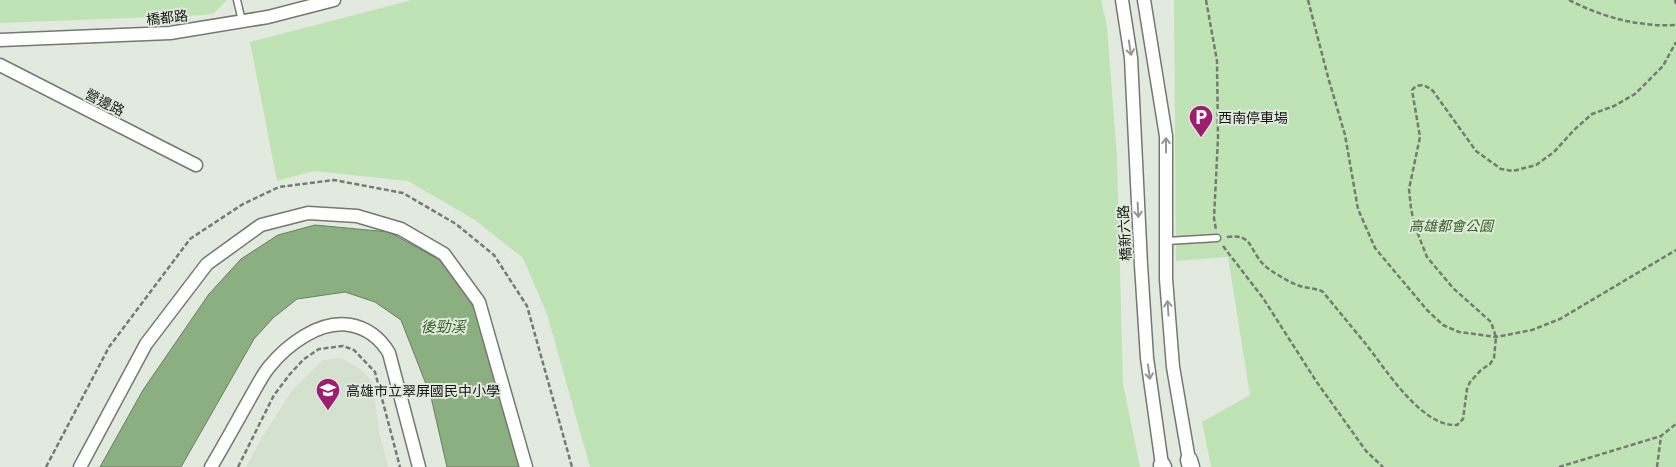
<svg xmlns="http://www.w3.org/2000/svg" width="1676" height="467" viewBox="0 0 1676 467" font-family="'Playfair Display','Noto Sans TC',serif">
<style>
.built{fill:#d4e1cf}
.green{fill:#bfe3b4}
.water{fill:#8baf80;stroke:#67815f}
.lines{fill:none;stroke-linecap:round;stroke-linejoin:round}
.service-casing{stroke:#72796f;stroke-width:9}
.minor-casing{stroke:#72796f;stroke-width:15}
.tertiary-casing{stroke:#72796f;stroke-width:19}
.path{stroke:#757a73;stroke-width:2.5;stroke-dasharray:5 2.5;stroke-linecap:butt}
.service{stroke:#fff;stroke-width:6}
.minor{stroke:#fff;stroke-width:12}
.tertiary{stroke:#fff;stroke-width:16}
.oneway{stroke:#959795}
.labels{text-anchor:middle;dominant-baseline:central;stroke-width:4;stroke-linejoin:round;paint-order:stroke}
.street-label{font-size:14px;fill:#141713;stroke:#e2eadf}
.poi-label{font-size:14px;fill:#141713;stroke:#e2eadf;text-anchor:start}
.park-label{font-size:14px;font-style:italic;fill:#366525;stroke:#e2eadf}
.water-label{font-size:15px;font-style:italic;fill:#356424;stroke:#e2eadf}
</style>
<rect width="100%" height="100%" fill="#e2eadf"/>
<polygon class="built" points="341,358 359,368 373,382 379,431 388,467 246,467 262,437 292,391 323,360"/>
<g class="green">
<polygon points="0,0 227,0 214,13 207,15 0,23"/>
<polygon points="412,0 1101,0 1107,27 1117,157 1123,384 1140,467 590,467 547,314 523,258 475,220 408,181 313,171 277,181 250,42"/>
<polygon points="1174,0 1676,0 1676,467 1211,467 1202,422 1250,395 1228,257 1176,261"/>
</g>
<polygon class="water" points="315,225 389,232 447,264 478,311 522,467 447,467 431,397 401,320 375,302 345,292 297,299 273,318 254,339 181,467 100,467 143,390 209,294 241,259 278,235"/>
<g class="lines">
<defs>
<g id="service">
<polyline points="237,0 242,21"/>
<polyline points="1167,241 1217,238"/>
</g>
<g id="minor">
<polyline points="1122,0 1131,58 1141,265 1147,358 1162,465"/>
<polyline points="1144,0 1166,136 1166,279 1173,367 1189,460"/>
<polyline points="0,40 170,33 268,17 334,0"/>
<polyline points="0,65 196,165"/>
<polyline points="80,467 146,344 207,264 261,225 308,213 357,216 401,229 444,254 479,302 526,467"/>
<path d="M211,467C224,445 236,423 249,400C255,390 261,377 269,367C287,345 319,320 350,325C367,328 380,338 389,353L419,467"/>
</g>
<g id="tertiary">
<polyline points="1189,460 1191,467"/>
<polyline points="1162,465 1163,467"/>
</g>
</defs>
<use href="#service" class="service-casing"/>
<use href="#minor" class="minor-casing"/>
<use href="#tertiary" class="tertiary-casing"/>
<g class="path">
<polyline points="1206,0 1217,61 1218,138 1214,218 1216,230"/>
<polyline points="1308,0 1328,77 1345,135 1358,209 1375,248 1427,310 1443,325 1459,332 1496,337 1532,330 1560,319 1676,250"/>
<path d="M1569,0C1602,17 1638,27 1676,25"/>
<polyline points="1675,0 1676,4"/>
<path d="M1227,237C1253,233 1249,250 1264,265C1270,271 1289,282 1297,285C1306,289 1315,287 1323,292C1337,309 1351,326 1365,343C1385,368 1421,427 1457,425L1463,419L1467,389L1470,382L1481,370L1490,364L1494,358L1496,337L1491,322L1453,288L1427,257L1414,224L1411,208L1409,189L1420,137L1412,90C1419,82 1426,85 1433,91L1476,151L1501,169L1513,171L1536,165L1554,152L1574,130L1592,114L1614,106L1635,94L1663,66L1676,42"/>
<polyline points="1223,246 1263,298 1316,381 1366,451 1383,467"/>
<polyline points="46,467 109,347 190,239 243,204 279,187 334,180 403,193 456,224 494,255 527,306 572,467"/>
<polyline points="238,467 274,395 290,374 304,359 319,349 343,346 354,350 375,372 400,467"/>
<polyline points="1559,467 1661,436 1676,424"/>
<polyline points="1657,467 1661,436"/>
</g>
<use href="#service" class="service"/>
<use href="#minor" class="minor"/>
<use href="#tertiary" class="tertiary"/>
</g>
<defs><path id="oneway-shaft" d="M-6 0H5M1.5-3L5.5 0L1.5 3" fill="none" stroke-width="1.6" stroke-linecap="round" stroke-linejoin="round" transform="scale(1.25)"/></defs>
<g class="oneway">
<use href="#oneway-shaft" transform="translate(1130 48) rotate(81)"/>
<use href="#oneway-shaft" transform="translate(1166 145) rotate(-90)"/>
<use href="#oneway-shaft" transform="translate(1138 210) rotate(87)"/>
<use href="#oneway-shaft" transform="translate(1168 308) rotate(-94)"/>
<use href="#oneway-shaft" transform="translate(1149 372) rotate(82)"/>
</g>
<defs>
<symbol id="parking-pin" viewBox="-11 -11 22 30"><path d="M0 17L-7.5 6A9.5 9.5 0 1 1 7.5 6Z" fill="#9f1d6e" stroke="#e2eadf"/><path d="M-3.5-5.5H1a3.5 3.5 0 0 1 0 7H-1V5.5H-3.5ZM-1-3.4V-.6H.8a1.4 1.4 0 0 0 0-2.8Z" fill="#fff"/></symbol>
<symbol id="school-pin" viewBox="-11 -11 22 30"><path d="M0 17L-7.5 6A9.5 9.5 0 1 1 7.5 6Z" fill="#9f1d6e" stroke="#e2eadf"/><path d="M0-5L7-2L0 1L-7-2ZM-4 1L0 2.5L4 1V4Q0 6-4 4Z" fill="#fff"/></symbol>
</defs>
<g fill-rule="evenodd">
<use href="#parking-pin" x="1187" y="103" width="28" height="38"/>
<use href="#school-pin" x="314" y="376" width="28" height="38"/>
</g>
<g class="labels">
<g class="street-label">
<text transform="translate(167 17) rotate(-6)">橋都路</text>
<text transform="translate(105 102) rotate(27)">營邊路</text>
<text transform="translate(1124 233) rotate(-93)">橋新六路</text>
</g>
<g class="poi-label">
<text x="1218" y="117">西南停車場</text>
<text x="346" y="390">高雄市立翠屏國民中小學</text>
</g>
<g class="park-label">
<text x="1451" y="225">高雄都會公園</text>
</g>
<g class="water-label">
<text x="443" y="326">後勁溪</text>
</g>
</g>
</svg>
